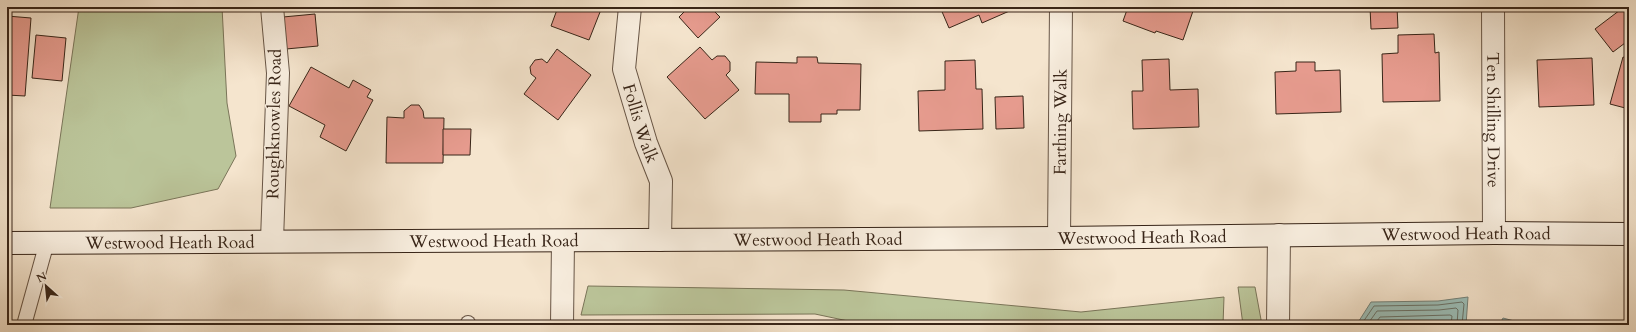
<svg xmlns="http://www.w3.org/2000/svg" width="1636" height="332" viewBox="0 0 1636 332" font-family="Cardo,serif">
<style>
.green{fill:#bbc59a;stroke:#7a7559}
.water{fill:#9cbfb9;stroke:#748179}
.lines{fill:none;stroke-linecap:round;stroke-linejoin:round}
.shore{stroke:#6a7268;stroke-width:1}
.building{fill:#e69b8e;stroke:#382518}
.lane-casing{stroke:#675546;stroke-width:16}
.street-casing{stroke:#675546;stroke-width:24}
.secondary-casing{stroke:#382518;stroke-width:24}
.lane{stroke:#f8eedf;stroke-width:14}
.street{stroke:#f8eedf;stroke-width:22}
.secondary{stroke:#f8eedf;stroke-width:22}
.labels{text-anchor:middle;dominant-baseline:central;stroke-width:3;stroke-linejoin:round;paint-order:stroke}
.street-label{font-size:17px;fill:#382518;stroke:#f8eedf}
</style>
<rect width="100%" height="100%" fill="#f5e5ce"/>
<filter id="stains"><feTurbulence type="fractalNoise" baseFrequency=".005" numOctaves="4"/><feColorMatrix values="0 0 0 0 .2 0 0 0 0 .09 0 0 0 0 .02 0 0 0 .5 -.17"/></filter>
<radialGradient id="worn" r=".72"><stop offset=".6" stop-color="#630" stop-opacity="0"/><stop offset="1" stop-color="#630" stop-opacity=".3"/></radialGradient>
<g class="green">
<polygon points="79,7 222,7 227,103 236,156 218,189 131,208 50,208"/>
<polygon points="588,286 844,290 1081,312 1224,297 1223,325 867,325 815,314 581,315"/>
<polygon points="1238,287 1255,287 1262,325 1243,325"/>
</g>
<g class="water">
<polygon points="1468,297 1466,325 1357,324 1371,302 1438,301"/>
<polygon points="1503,318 1529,325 1499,325"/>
</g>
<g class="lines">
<g class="shore">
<polyline points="1361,325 1374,306 1438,305 1462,302 1464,304 1462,325"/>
<polyline points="1367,325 1377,311 1439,310 1456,308 1458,310 1457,325"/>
<polyline points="1374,325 1380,317 1450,315 1452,316 1451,325"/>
</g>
</g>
<g class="building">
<polygon points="558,7 602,7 589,40 551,26"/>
<polygon points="689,7 710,7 720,17 698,38 679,17"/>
<polygon points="940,7 1013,7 1014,9 982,23 979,15 949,28"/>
<polygon points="1128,7 1181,7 1193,11 1183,40 1156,31 1155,33 1123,21"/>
<polygon points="1370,7 1397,7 1398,28 1371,29"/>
<polygon points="1624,7 1629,7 1629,40 1613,52 1595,29"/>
<polygon points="315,14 318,46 286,49 283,17"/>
<polygon points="7,16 31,18 25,96 7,95"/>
<polygon points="1434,34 1435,53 1439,52 1440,101 1383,102 1382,54 1398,53 1398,35"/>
<polygon points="36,35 66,38 62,81 32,78"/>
<polygon points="700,47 712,60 717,56 725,56 730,62 730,71 726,75 739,90 705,119 667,77"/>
<polygon points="557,49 591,75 558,120 524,94 536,78 531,74 530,67 535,60 542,59 547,63"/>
<polygon points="797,57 817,57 818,63 861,64 860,110 837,110 837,114 821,114 821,122 789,122 789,94 755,94 756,62 797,63"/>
<polygon points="1623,57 1629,59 1629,109 1610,104"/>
<polygon points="1592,58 1594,105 1539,107 1537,60"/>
<polygon points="1169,59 1170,90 1198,89 1199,127 1133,129 1132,91 1143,91 1142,60"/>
<polygon points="975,60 976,89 982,89 983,129 919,131 918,91 945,90 945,61"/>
<polygon points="1296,62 1315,62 1315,71 1340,70 1341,112 1276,114 1275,72 1296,71"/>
<polygon points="311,67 349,88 353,80 371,90 367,97 373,100 346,151 320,137 325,125 289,106"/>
<polygon points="1023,96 1024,128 996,129 995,97"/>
<polygon points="411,105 419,105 423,111 424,118 444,118 443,163 386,163 387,117 404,118 404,111"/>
<polygon points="443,129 471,129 470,155 443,155"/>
</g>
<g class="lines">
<defs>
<g id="lane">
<polyline points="468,323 468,325"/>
<polyline points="24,325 47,242"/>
</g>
<g id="street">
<polyline points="272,7 278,73 272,240"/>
<path id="s1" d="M630,7L624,69L646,143L661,181L660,240"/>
<path id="s2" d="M1493,7L1494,233"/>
<path id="s3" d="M1059,238L1061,7"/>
<polyline points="562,325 563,241"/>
<polyline points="1278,325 1279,235"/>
</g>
<g id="secondary">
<path id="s4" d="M7,243L1059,238L1494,233L1629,234"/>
</g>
</defs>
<use href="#lane" class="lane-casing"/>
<use href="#street" class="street-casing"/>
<use href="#secondary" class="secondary-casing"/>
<use href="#lane" class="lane"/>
<use href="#street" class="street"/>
<use href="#secondary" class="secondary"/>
</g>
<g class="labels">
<g class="street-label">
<text stroke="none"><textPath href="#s2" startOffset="113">Ten Shilling Drive</textPath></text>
<text stroke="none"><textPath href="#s3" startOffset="116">Farthing Walk</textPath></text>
<text stroke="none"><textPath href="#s1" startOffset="119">Follis Walk</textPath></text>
<text transform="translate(274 124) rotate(-89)">Roughknowles Road</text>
<text stroke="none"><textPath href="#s4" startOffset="1459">Westwood Heath Road</textPath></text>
<text stroke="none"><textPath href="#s4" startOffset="1135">Westwood Heath Road</textPath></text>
<text stroke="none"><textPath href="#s4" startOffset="811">Westwood Heath Road</textPath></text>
<text stroke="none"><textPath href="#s4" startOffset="163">Westwood Heath Road</textPath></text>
<text stroke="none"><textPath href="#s4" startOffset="487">Westwood Heath Road</textPath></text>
</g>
</g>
<rect width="1636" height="332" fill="none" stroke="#f5e5ce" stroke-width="24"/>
<rect x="8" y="8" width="1620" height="316" fill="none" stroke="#382518" stroke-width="2"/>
<rect x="12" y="12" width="1612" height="308" fill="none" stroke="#382518"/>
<g transform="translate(46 286) rotate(333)" stroke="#f8eedf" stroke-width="3" paint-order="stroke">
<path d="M0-3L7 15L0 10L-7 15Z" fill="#382518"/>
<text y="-6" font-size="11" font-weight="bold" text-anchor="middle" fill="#382518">N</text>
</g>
<rect width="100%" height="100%" filter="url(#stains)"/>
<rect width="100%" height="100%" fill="url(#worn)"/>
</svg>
